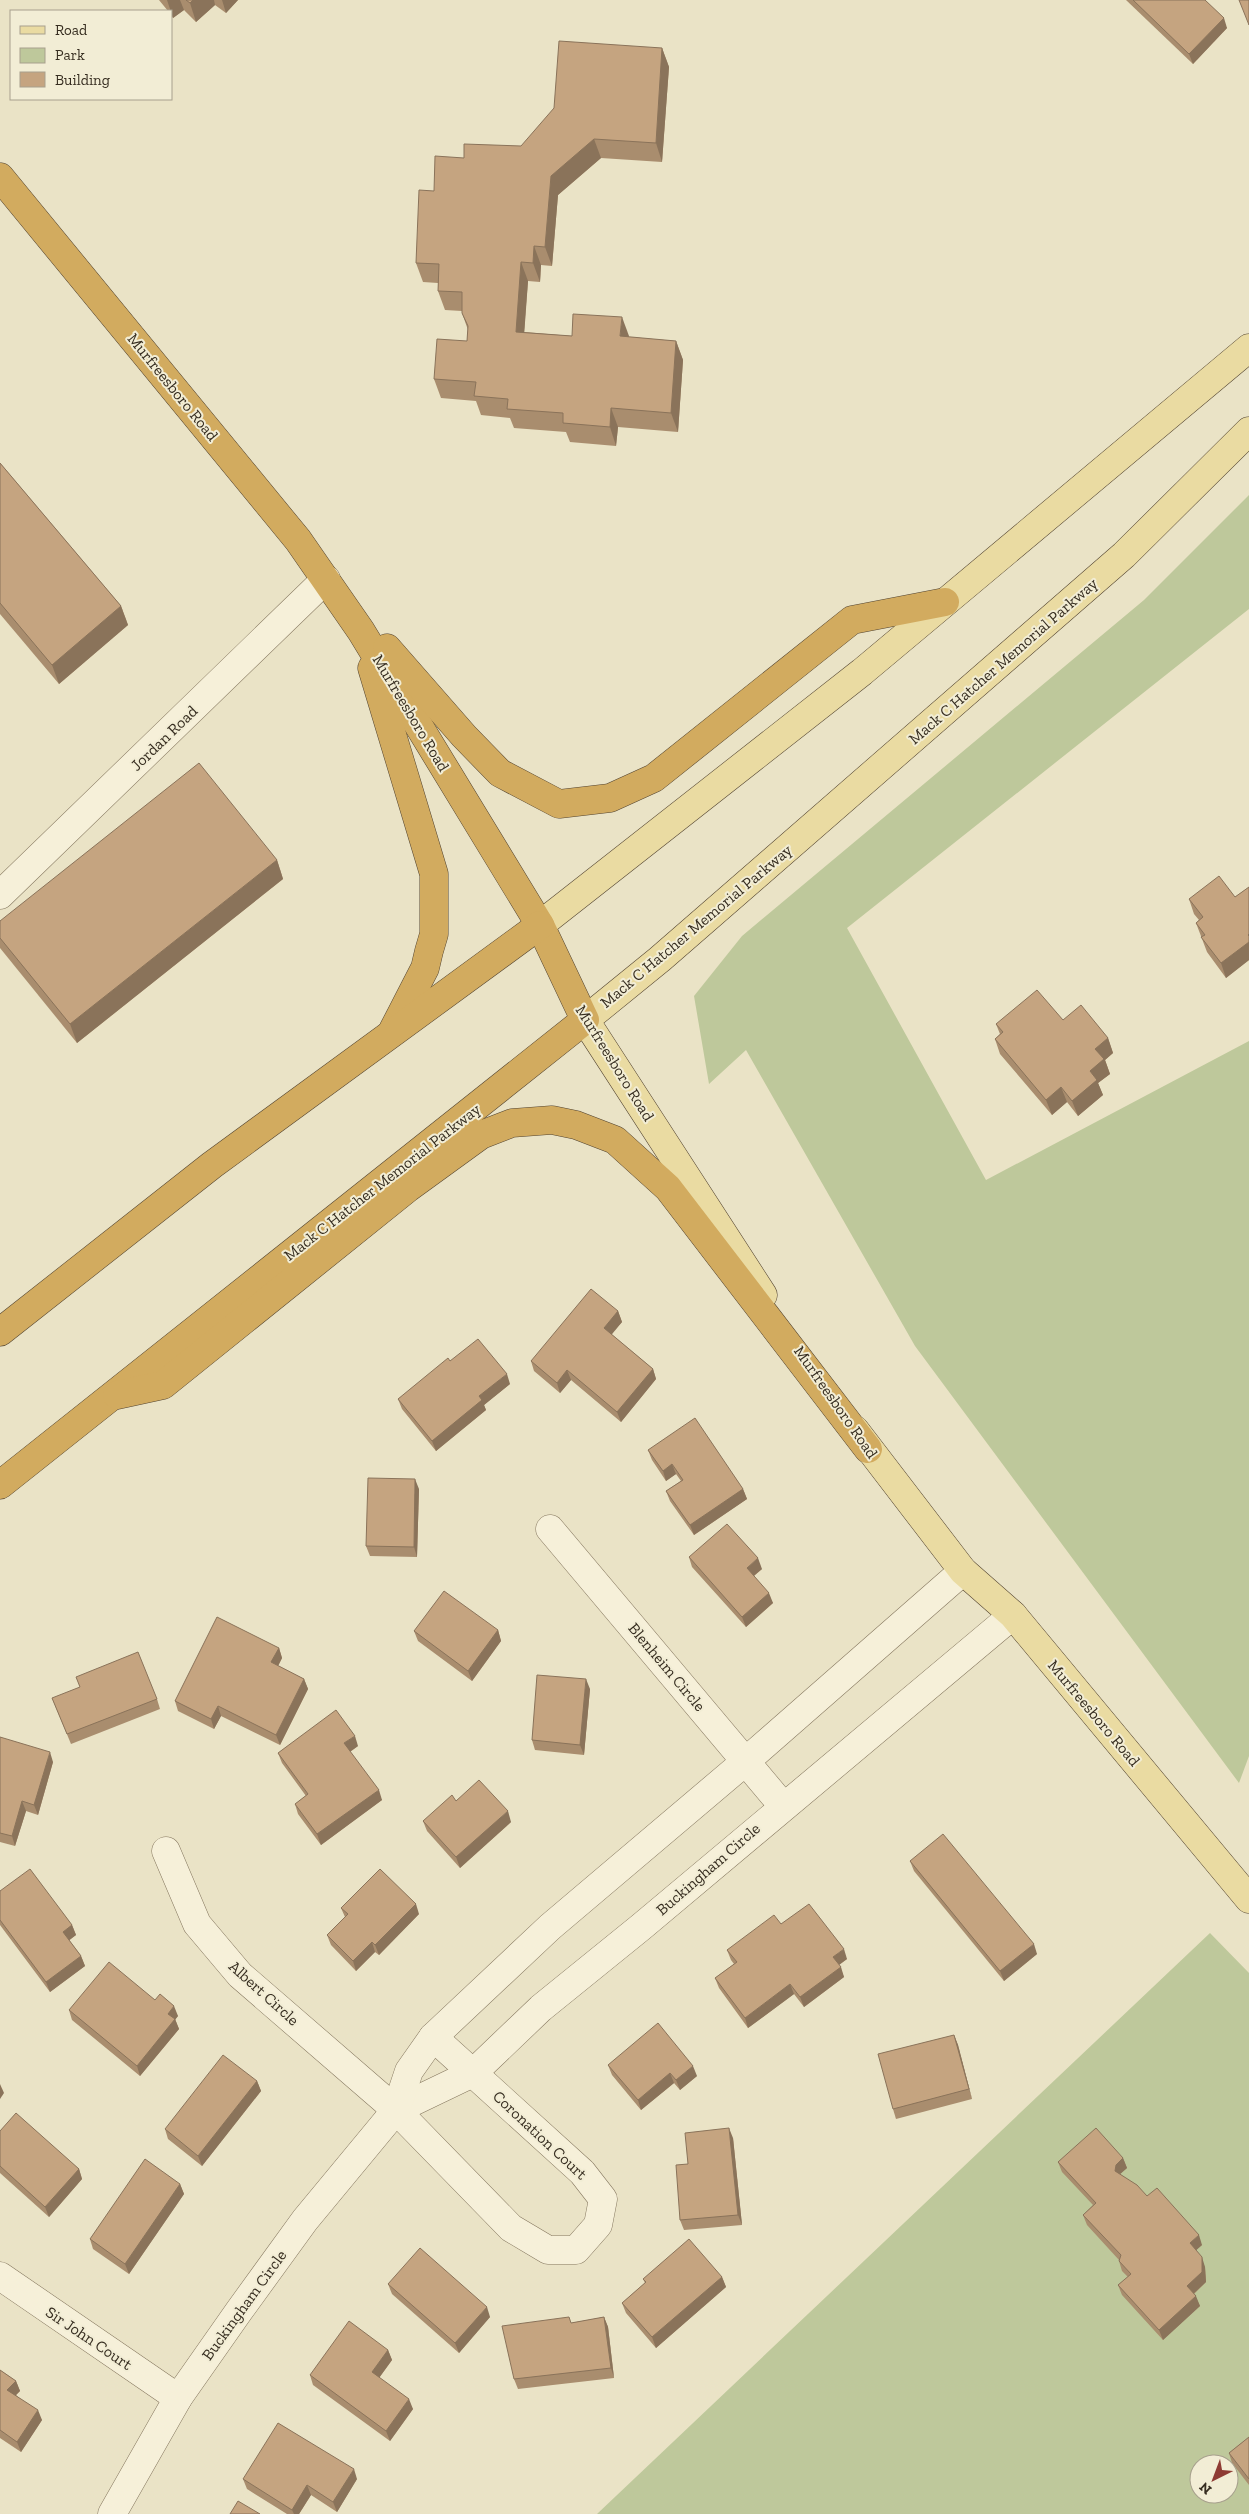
<svg xmlns="http://www.w3.org/2000/svg" width="1249" height="2514" viewBox="0 0 1249 2514" font-family="'Zilla Slab',serif">
<style>
.green{fill:#bec89b;fill-rule:evenodd}
.lines{fill:none;stroke-linecap:round;stroke-linejoin:round}
.minor-casing{stroke:#84765e;stroke-width:29}
.major-casing{stroke:#534431;stroke-width:29}
.highway-casing{stroke:#534431;stroke-width:29}
.minor{stroke:#f6f0d9;stroke-width:28}
.major{stroke:#eadba2;stroke-width:28}
.highway{stroke:#d2ab5f;stroke-width:28}
.wall{fill:#a98d6e}
.shaded-wall{fill:#8a735a}
.building{fill:#c5a480;stroke:#8a735a}
.labels{text-anchor:middle;dominant-baseline:central;stroke-width:4;stroke-linejoin:round;paint-order:stroke}
.street-label{font-size:16px;fill:#362d20;stroke:#f2edd5}
</style>
<rect width="100%" height="100%" fill="#eae3c6"/>
<g class="green">
<polygon points="1249,495 1249,609 847,928 986,1180 1249,1041 1249,1756 1239,1783 915,1346 746,1050 709,1084 694,996 742,936 1144,600"/>
<path d="M1210,1933L1249,1973V2514H597ZM1199,2464H1229V2494H1199Z"/>
</g>
<g class="lines">
<defs>
<g id="minor">
<polyline points="0,895 326,579"/>
<polyline points="550,1529 783,1806"/>
<polyline points="166,1851 197,1924 240,1975 396,2110 511,2228 548,2250 576,2250 598,2225 603,2199 582,2172 433,2037"/>
<polyline points="396,2110 473,2073 541,2008 641,1927 1013,1615"/>
<polyline points="0,2276 178,2398"/>
<polyline points="112,2514 178,2398 239,2311 305,2220 396,2110 409,2071 433,2037 550,1927 746,1761 963,1571"/>
</g>
<g id="major">
<polyline points="540,925 862,672 1249,348"/>
<polyline points="763,1295 585,1020 660,959 1124,555 1249,431"/>
<polyline points="855,1430 963,1571 1013,1615 1249,1899"/>
</g>
<g id="highway">
<polyline points="0,177 298,540 361,631 540,925 585,1020 0,1485"/>
<polyline points="387,648 464,736 500,773 559,804 610,798 654,778 852,620 945,602"/>
<polyline points="372,668 434,874 434,934 429,951 425,968 393,1030"/>
<polyline points="0,1332 212,1165 540,925"/>
<polyline points="117,1395 163,1385 408,1188 481,1135 512,1123 552,1120 576,1125 615,1140 668,1188 868,1449"/>
</g>
</defs>
<use href="#minor" class="minor-casing"/>
<use href="#major" class="major-casing"/>
<use href="#highway" class="highway-casing"/>
<use href="#minor" class="minor"/>
<use href="#major" class="major"/>
<use href="#highway" class="highway"/>
</g>
<g class="wall">
<polygon points="159,0 238,0 226,13 215,5 196,22 184,10 173,18 171,15 171,11 168,11"/>
<polygon points="1126,0 1205,0 1227,28 1193,64"/>
<polygon points="662,48 669,67 662,162 601,158 558,195 552,266 541,265 540,282 528,281 524,332 572,336 629,337 676,341 683,360 678,432 618,427 616,446 570,442 566,432 514,428 510,418 481,415 476,401 441,398 434,379 467,341 468,330 462,313 462,311 445,310 438,291 438,283 423,282 416,263 434,191 464,158 521,146"/>
<polygon points="0,463 121,606 128,625 59,684 0,614"/>
<polygon points="277,860 283,879 77,1043 0,948 0,921"/>
<polygon points="1249,887 1249,960 1226,978 1207,952 1196,923 1199,920 1194,914 1189,899 1235,897"/>
<polygon points="1063,1020 1108,1038 1113,1053 1105,1060 1110,1074 1098,1083 1103,1095 1078,1116 1067,1102 1052,1115 1000,1054 995,1039 1000,1034 996,1024"/>
<polygon points="618,1311 622,1322 611,1334 653,1369 656,1379 621,1422 571,1380 560,1393 534,1371 531,1361"/>
<polygon points="450,1361 510,1384 484,1405 486,1410 436,1451 402,1409 398,1399"/>
<polygon points="648,1450 743,1489 747,1499 694,1535 670,1501 666,1491 681,1481 676,1474 666,1481 652,1460"/>
<polygon points="419,1489 417,1557 370,1556 366,1546"/>
<polygon points="689,1557 762,1569 754,1576 773,1603 746,1627 692,1567"/>
<polygon points="498,1630 501,1641 472,1681 418,1641 414,1631"/>
<polygon points="279,1648 282,1658 278,1666 304,1679 308,1689 280,1745 221,1716 214,1729 178,1711 175,1701"/>
<polygon points="590,1689 584,1755 535,1750 532,1740"/>
<polygon points="52,1698 157,1699 160,1709 71,1744"/>
<polygon points="0,1737 53,1762 38,1815 26,1811 15,1846 0,1842"/>
<polygon points="358,1746 350,1752 382,1800 321,1845 298,1814 295,1804 306,1796 282,1763 278,1753"/>
<polygon points="456,1801 511,1822 460,1868 427,1831 423,1821"/>
<polygon points="910,1861 1037,1954 1004,1981 914,1871"/>
<polygon points="0,1891 72,1925 76,1935 69,1940 81,1956 85,1966 50,1992 0,1925"/>
<polygon points="341,1908 419,1914 379,1955 375,1952 356,1971 331,1945 327,1935 345,1917"/>
<polygon points="781,1924 847,1959 839,1965 844,1977 804,2007 794,1994 748,2028 719,1988 715,1978 734,1964 731,1960 727,1950"/>
<polygon points="155,2000 178,2016 175,2019 179,2029 140,2076 72,2020 69,2010"/>
<polygon points="954,2035 958,2045 972,2099 896,2119 893,2109"/>
<polygon points="608,2065 697,2076 680,2090 674,2083 641,2110 612,2075"/>
<polygon points="257,2081 261,2091 202,2166 168,2139 165,2129"/>
<polygon points="0,2131 79,2169 82,2179 49,2217 0,2173"/>
<polygon points="733,2138 742,2225 684,2230 680,2220 688,2164"/>
<polygon points="1123,2158 1127,2168 1120,2174 1147,2196 1202,2245 1196,2250 1205,2267 1206,2282 1194,2294 1200,2306 1163,2340 1122,2295 1118,2285 1128,2277 1122,2271 1119,2261 1119,2260 1087,2225 1083,2215 1093,2205 1062,2172 1058,2162"/>
<polygon points="180,2184 184,2194 129,2274 93,2249 90,2239"/>
<polygon points="722,2277 726,2287 656,2348 626,2313 622,2303 645,2283 643,2279"/>
<polygon points="388,2284 490,2317 459,2353 392,2294"/>
<polygon points="604,2317 608,2327 614,2378 518,2389 514,2379 571,2323"/>
<polygon points="388,2350 392,2360 379,2378 413,2409 390,2441 313,2385 310,2375"/>
<polygon points="0,2370 16,2381 20,2391 16,2395 42,2420 21,2452 0,2438"/>
<polygon points="1249,2437 1249,2485 1232,2463 1229,2453"/>
<polygon points="243,2479 357,2479 337,2512 311,2495 299,2514 287,2514 247,2489"/>
</g>
<g class="shaded-wall">
<polygon points="167,0 180,0 184,10 173,18"/>
<polygon points="193,0 214,0 215,5 196,22 190,3"/>
<polygon points="222,0 238,0 226,13"/>
<polygon points="1224,18 1227,28 1193,64 1189,54"/>
<polygon points="662,48 669,67 662,162 656,143"/>
<polygon points="594,139 601,158 558,195 552,266 545,247 551,176"/>
<polygon points="534,246 541,265 540,282 533,263"/>
<polygon points="521,262 528,281 523,350 516,332"/>
<polygon points="622,317 629,336 627,355 620,336"/>
<polygon points="676,341 683,360 678,432 671,413"/>
<polygon points="611,408 618,427 616,446 610,427"/>
<polygon points="121,606 128,625 59,684 52,665"/>
<polygon points="277,860 283,879 77,1043 70,1024"/>
<polygon points="1249,942 1249,960 1226,978 1221,963"/>
<polygon points="1108,1038 1113,1053 1105,1060 1110,1074 1098,1083 1103,1095 1078,1116 1072,1101 1090,1071 1095,1049"/>
<polygon points="1061,1087 1067,1102 1052,1115 1046,1100"/>
<polygon points="618,1311 622,1322 608,1339 604,1328"/>
<polygon points="653,1369 656,1379 621,1422 617,1412"/>
<polygon points="567,1370 571,1380 560,1393 557,1383"/>
<polygon points="507,1374 510,1384 484,1405 486,1410 436,1451 432,1441 479,1396"/>
<polygon points="672,1464 676,1474 666,1481 663,1471"/>
<polygon points="415,1479 419,1489 417,1557 414,1547"/>
<polygon points="743,1489 747,1499 694,1535 690,1525"/>
<polygon points="758,1558 762,1569 751,1578 747,1568"/>
<polygon points="769,1593 773,1603 746,1627 742,1617"/>
<polygon points="498,1630 501,1641 472,1681 468,1671"/>
<polygon points="279,1648 282,1658 275,1672 271,1662"/>
<polygon points="304,1679 308,1689 280,1745 276,1735"/>
<polygon points="586,1679 590,1689 584,1755 580,1745"/>
<polygon points="218,1706 221,1716 214,1729 211,1719"/>
<polygon points="355,1736 358,1746 348,1753 344,1743"/>
<polygon points="50,1752 53,1762 38,1815 34,1805"/>
<polygon points="379,1790 382,1800 321,1845 317,1834"/>
<polygon points="22,1801 26,1811 15,1846 12,1836"/>
<polygon points="508,1811 511,1822 460,1868 456,1857"/>
<polygon points="416,1904 419,1914 379,1955 375,1945"/>
<polygon points="72,1925 76,1935 67,1942 63,1932"/>
<polygon points="372,1942 375,1952 356,1971 353,1961"/>
<polygon points="1034,1944 1037,1954 1004,1981 1000,1971"/>
<polygon points="844,1949 847,1959 836,1967 833,1957"/>
<polygon points="81,1956 85,1966 50,1992 46,1982"/>
<polygon points="841,1967 844,1977 804,2007 800,1997"/>
<polygon points="790,1984 794,1994 748,2028 745,2018"/>
<polygon points="174,2006 178,2016 172,2024 168,2014"/>
<polygon points="175,2019 179,2029 140,2076 137,2066"/>
<polygon points="954,2035 958,2045 972,2099 969,2089"/>
<polygon points="693,2066 697,2076 680,2090 676,2080"/>
<polygon points="670,2073 674,2083 641,2110 638,2100"/>
<polygon points="257,2081 261,2091 202,2166 198,2156"/>
<polygon points="0,2084 4,2093 0,2099"/>
<polygon points="729,2128 733,2138 742,2225 738,2215"/>
<polygon points="1123,2158 1127,2168 1119,2175 1115,2171 1116,2165"/>
<polygon points="79,2169 82,2179 49,2217 45,2207"/>
<polygon points="180,2184 184,2194 129,2274 125,2264"/>
<polygon points="1199,2235 1202,2245 1193,2253 1190,2243"/>
<polygon points="1202,2257 1205,2267 1206,2282 1191,2296 1187,2286"/>
<polygon points="722,2277 726,2287 656,2348 652,2337"/>
<polygon points="1196,2296 1200,2306 1163,2340 1159,2330"/>
<polygon points="487,2307 490,2317 459,2353 455,2343"/>
<polygon points="604,2317 608,2327 614,2378 611,2368"/>
<polygon points="388,2350 392,2360 376,2382 372,2372"/>
<polygon points="16,2381 20,2391 11,2400 7,2390"/>
<polygon points="409,2399 413,2409 390,2441 386,2431"/>
<polygon points="38,2410 42,2420 21,2452 17,2442"/>
<polygon points="354,2469 357,2479 337,2512 333,2502"/>
<polygon points="307,2485 311,2495 299,2514 294,2514 292,2510"/>
</g>
<g class="building">
<polygon points="186,0 193,0 190,3"/>
<polygon points="1133,0 1205,0 1224,18 1189,54"/>
<polygon points="1239,0 1249,0 1249,25"/>
<polygon points="559,41 662,48 656,143 594,139 551,176 545,247 534,246 533,263 521,262 516,332 572,336 573,314 622,317 620,336 676,341 671,413 611,408 610,427 563,423 563,413 507,409 508,399 474,396 476,382 434,379 437,339 467,341 468,326 462,313 462,292 438,291 439,264 416,263 419,190 434,191 435,156 464,158 464,144 521,146 554,108"/>
<polygon points="0,463 121,606 52,665 0,603"/>
<polygon points="199,763 277,860 70,1024 0,938 0,921"/>
<polygon points="1219,876 1235,897 1249,887 1249,934 1248,935 1249,936 1249,942 1221,963 1201,937 1205,935 1196,923 1203,917 1189,899"/>
<polygon points="1037,990 1063,1020 1081,1005 1108,1038 1095,1049 1104,1059 1090,1071 1097,1080 1072,1101 1061,1087 1046,1100 995,1039 1003,1032 996,1024"/>
<polygon points="591,1289 618,1311 604,1328 653,1369 617,1412 567,1370 557,1383 531,1361"/>
<polygon points="478,1339 507,1374 479,1396 482,1400 432,1441 398,1399 448,1358 450,1361"/>
<polygon points="695,1418 743,1489 690,1525 666,1491 683,1480 672,1464 663,1471 648,1450"/>
<polygon points="368,1478 415,1479 414,1547 366,1546"/>
<polygon points="727,1524 758,1558 747,1568 769,1593 742,1617 689,1557"/>
<polygon points="444,1591 498,1630 468,1671 414,1631"/>
<polygon points="217,1617 279,1648 271,1662 304,1679 276,1735 218,1706 211,1719 175,1701"/>
<polygon points="138,1652 157,1699 67,1734 52,1698 80,1687 76,1677"/>
<polygon points="537,1675 586,1679 580,1745 532,1740"/>
<polygon points="336,1710 355,1736 344,1743 379,1790 317,1834 295,1804 308,1794 278,1753"/>
<polygon points="0,1737 50,1752 34,1805 22,1801 12,1836 0,1833"/>
<polygon points="479,1780 508,1811 456,1857 423,1821 452,1795 456,1801"/>
<polygon points="943,1834 1034,1944 1000,1971 910,1861"/>
<polygon points="30,1869 72,1925 63,1932 81,1956 46,1982 0,1920 0,1891"/>
<polygon points="380,1869 416,1904 375,1945 372,1942 353,1961 327,1935 348,1914 341,1908"/>
<polygon points="809,1904 844,1949 833,1957 841,1967 800,1997 790,1984 745,2018 715,1978 737,1962 727,1950 774,1915 781,1924"/>
<polygon points="109,1962 155,2000 160,1994 174,2006 168,2014 175,2019 137,2066 69,2010"/>
<polygon points="658,2023 693,2066 676,2080 670,2073 638,2100 608,2065"/>
<polygon points="954,2035 969,2089 893,2109 878,2054"/>
<polygon points="223,2055 257,2081 198,2156 165,2129"/>
<polygon points="16,2113 79,2169 45,2207 0,2166 0,2131"/>
<polygon points="729,2128 738,2215 680,2220 676,2165 688,2164 685,2133"/>
<polygon points="1096,2128 1123,2158 1116,2165 1115,2171 1137,2185 1147,2196 1157,2188 1199,2235 1190,2243 1202,2257 1202,2272 1187,2286 1196,2296 1159,2330 1118,2285 1131,2274 1119,2261 1121,2255 1083,2215 1096,2203 1058,2162"/>
<polygon points="145,2159 180,2184 125,2264 90,2239"/>
<polygon points="689,2239 722,2277 652,2337 622,2303 646,2282 643,2279"/>
<polygon points="420,2248 487,2307 455,2343 388,2284"/>
<polygon points="569,2317 571,2323 604,2317 611,2368 514,2379 502,2326"/>
<polygon points="349,2321 388,2350 372,2372 409,2399 386,2431 310,2375"/>
<polygon points="0,2370 16,2381 7,2390 38,2410 17,2442 0,2430"/>
<polygon points="278,2423 354,2469 333,2502 307,2485 292,2510 243,2479"/>
<polygon points="1249,2437 1249,2479 1229,2453"/>
<polygon points="238,2501 260,2514 230,2514"/>
</g>
<g class="labels">
<g class="street-label">
<text transform="translate(173 387) rotate(51)">Murfreesboro Road</text>
<text transform="translate(1003 661) rotate(-41)">Mack C Hatcher Memorial Parkway</text>
<text transform="translate(411 713) rotate(59)">Murfreesboro Road</text>
<text transform="translate(164 738) rotate(-44)">Jordan Road</text>
<text transform="translate(696 926) rotate(-40)">Mack C Hatcher Memorial Parkway</text>
<text transform="translate(615 1063) rotate(58)">Murfreesboro Road</text>
<text transform="translate(382 1182) rotate(-38)">Mack C Hatcher Memorial Parkway</text>
<text transform="translate(836 1402) rotate(55)">Murfreesboro Road</text>
<text transform="translate(667 1667) rotate(50)">Blenheim Circle</text>
<text transform="translate(1094 1713) rotate(50)">Murfreesboro Road</text>
<text transform="translate(708 1869) rotate(-41)">Buckingham Circle</text>
<text transform="translate(264 1993) rotate(42)">Albert Circle</text>
<text transform="translate(540 2135) rotate(43)">Coronation Court</text>
<text transform="translate(244 2305) rotate(-54)">Buckingham Circle</text>
<text transform="translate(89 2338) rotate(34)">Sir John Court</text>
</g>
</g>
<rect x="10" y="10" width="162" height="90" fill="#f2edd5" stroke="#a7a08d"/>
<rect x="20" y="26" width="25" height="8" fill="#eadba2" stroke="#a7a08d"/>
<text x="55" y="35" font-size="15" fill="#362d20">Road</text>
<rect x="20" y="48" width="25" height="15" fill="#bec89b" stroke="#a7a08d"/>
<text x="55" y="60" font-size="15" fill="#362d20">Park</text>
<rect x="20" y="72" width="25" height="15" fill="#c5a480" stroke="#a7a08d"/>
<text x="55" y="85" font-size="15" fill="#362d20">Building</text>
<g transform="translate(1214 2479) rotate(222)"><circle r="24" fill="#f2edd5" stroke="#a7a08d"/>
<path d="M0-4L9 19L0 12L-9 19Z" fill="#8e3b33"/>
<text y="-8" font-size="14" font-weight="bold" text-anchor="middle" fill="#362d20">N</text>
</g>
</svg>
